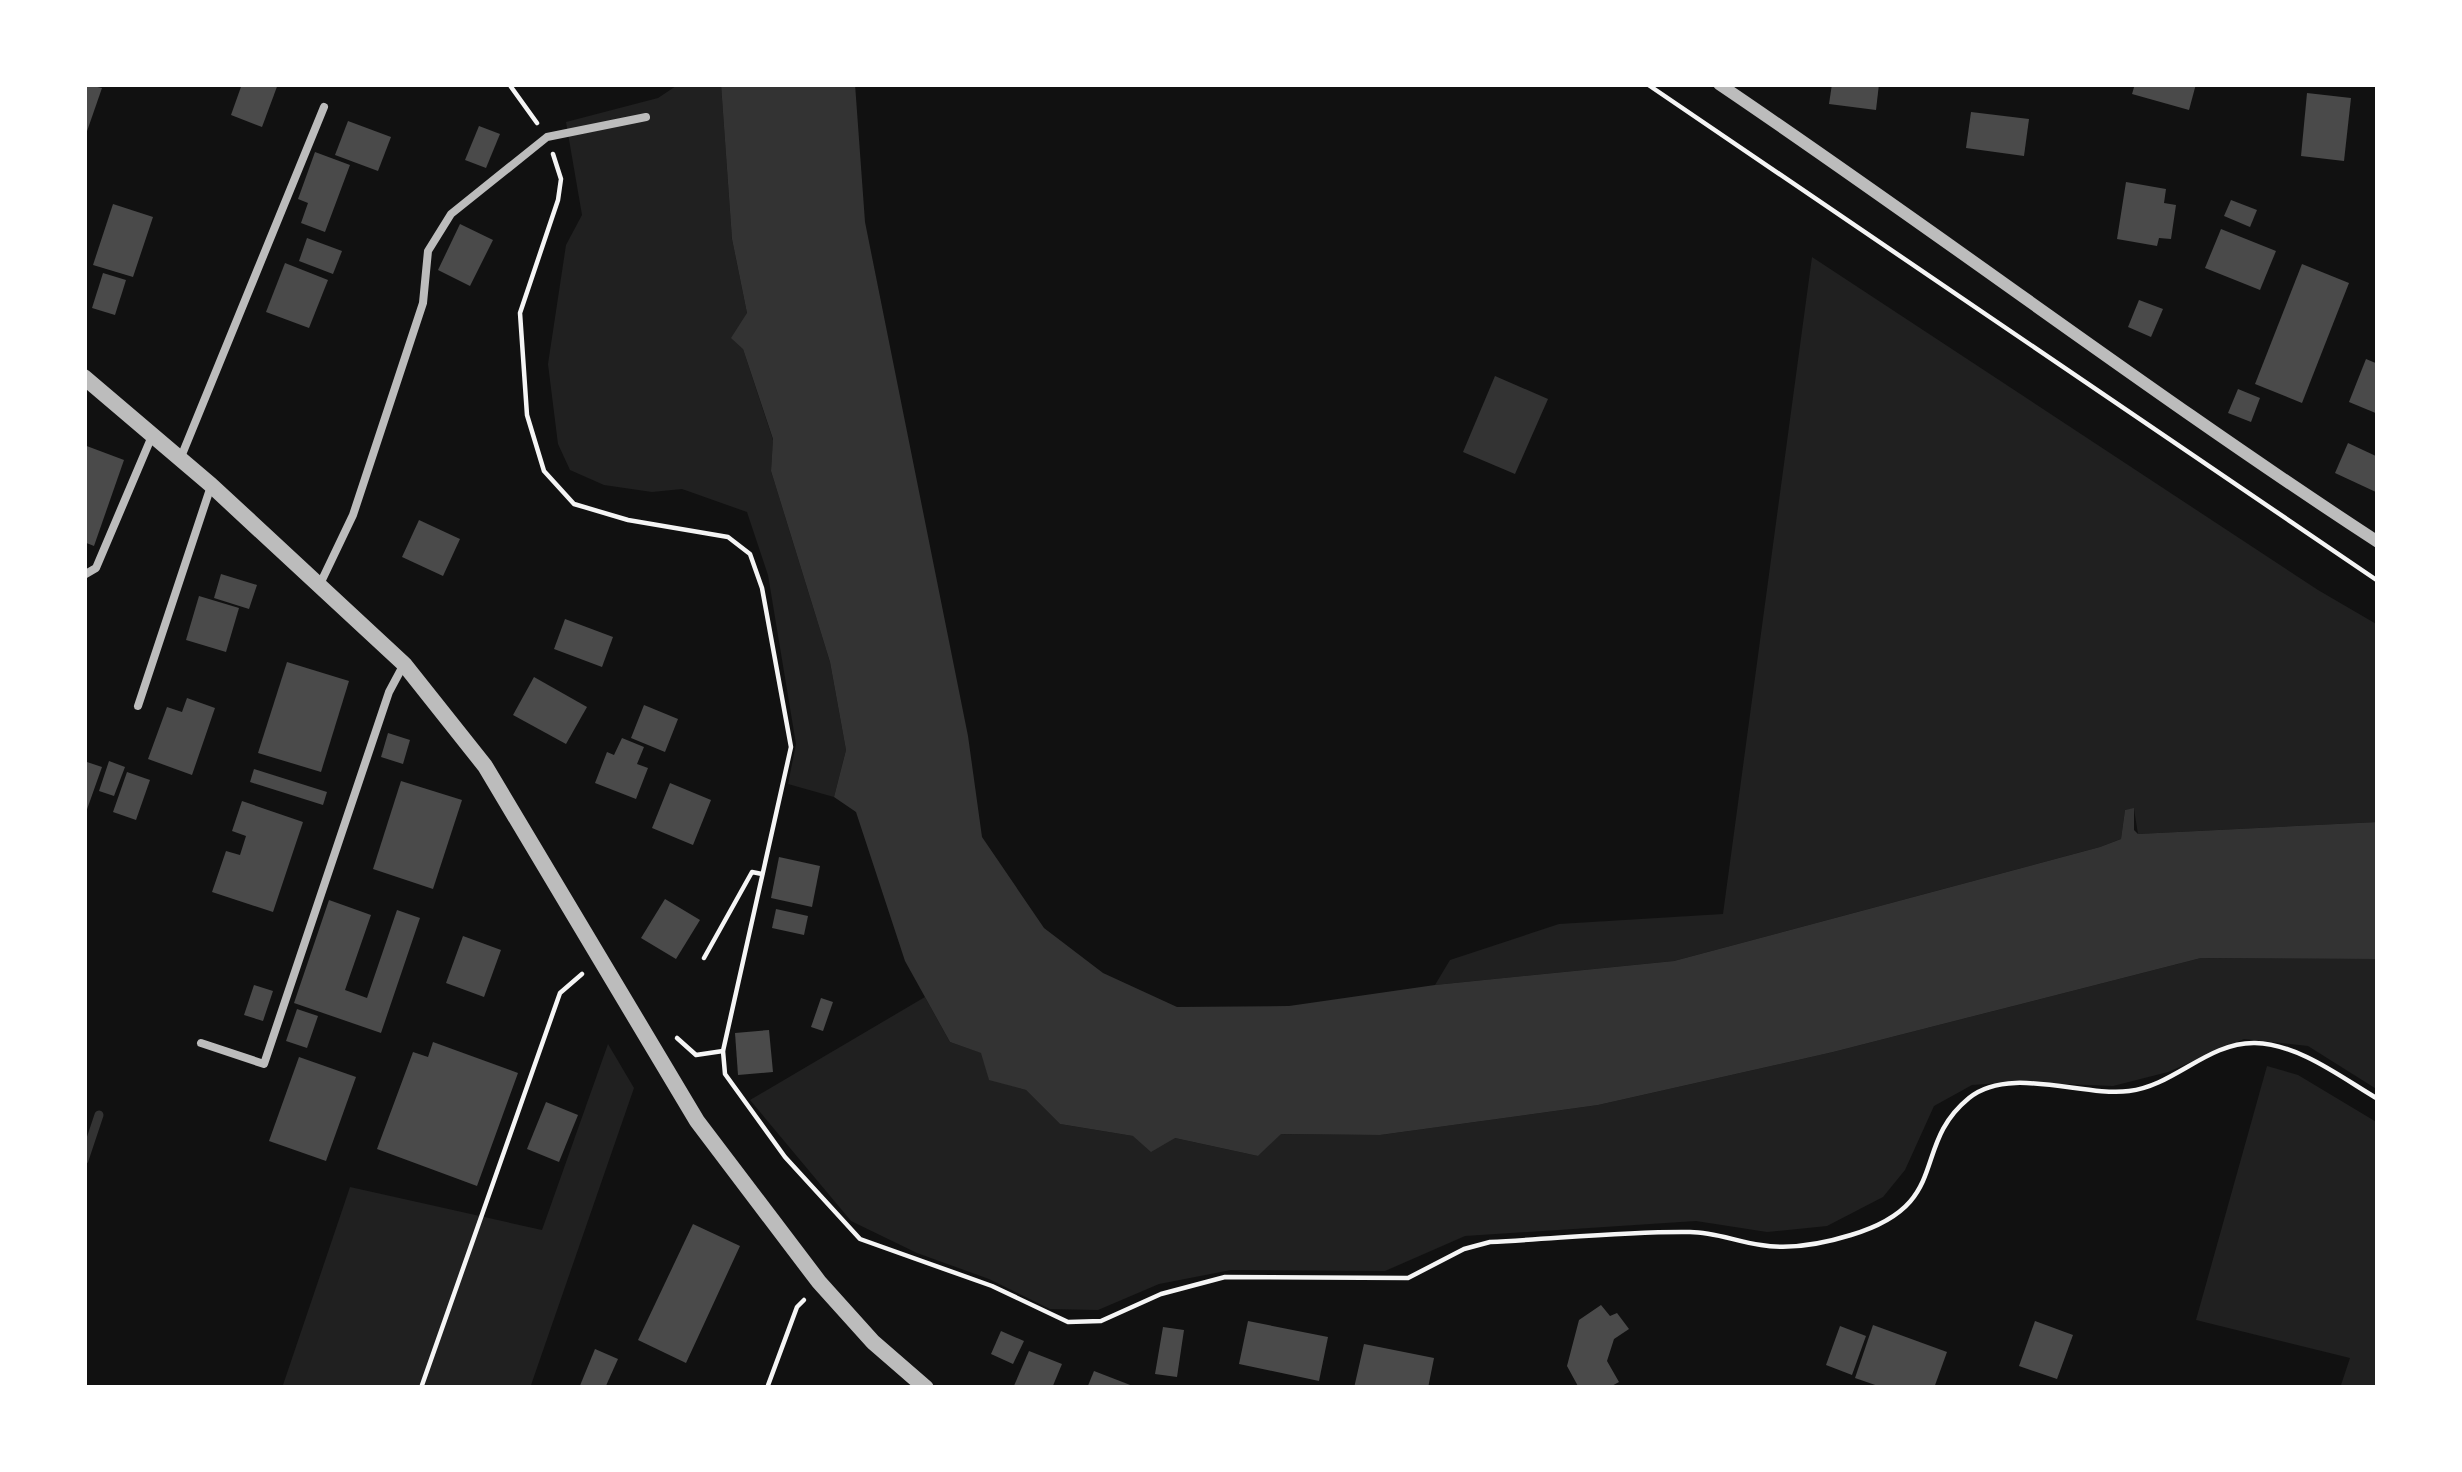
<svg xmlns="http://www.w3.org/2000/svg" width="2462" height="1472" viewBox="0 0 2462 1472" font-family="'Open Sans',sans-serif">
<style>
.green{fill:#202020}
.water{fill:#333}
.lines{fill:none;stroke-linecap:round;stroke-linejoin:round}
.stream{stroke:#333;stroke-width:9}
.building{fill:#4a4a4a}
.path{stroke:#f5f5f5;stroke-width:4.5}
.service{stroke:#bcbcbc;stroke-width:8}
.minor{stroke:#bcbcbc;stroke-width:12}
.tertiary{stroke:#bcbcbc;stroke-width:16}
</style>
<rect width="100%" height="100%" fill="#111"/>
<g class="green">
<polygon points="679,84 721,84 732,239 747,313 743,349 773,440 771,471 830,662 846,750 834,797 788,784 796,744 768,575 747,512 682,489 652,492 604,485 570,470 558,444 548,364 566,245 582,215 566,122 658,98"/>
<polygon points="1812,257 2318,590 2378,625 2378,822 2138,834 2134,809 2125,810 2121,839 2100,847 1674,961 1435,985 1450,960 1559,924 1723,914"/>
<polygon points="2201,958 2378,959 2378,1090 2308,1046 2244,1039 2168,1072 2113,1086 2014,1082 1972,1085 1934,1106 1905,1170 1883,1197 1827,1226 1767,1232 1696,1221 1465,1236 1385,1271 1231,1270 1159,1284 1098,1310 1050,1309 989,1279 917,1253 851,1221 750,1100 925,997 950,1042 982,1053 989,1079 1026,1090 1060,1124 1133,1136 1175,1138 1258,1156 1280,1134 1380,1135 1598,1105 1833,1052"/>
<polygon points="608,1044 634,1088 530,1388 282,1388 350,1187 542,1230"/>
<polygon points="2267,1066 2298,1075 2378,1123 2378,1388 2340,1388 2350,1358 2196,1320"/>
</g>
<g class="water">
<polygon points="721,84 855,84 865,222 968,736 982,837 1044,928 1103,973 1177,1007 1289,1006 1435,985 1674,961 2100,847 2121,839 2125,810 2134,808 2134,830 2138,834 2378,822 2378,959 2201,958 1833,1052 1598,1105 1380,1135 1281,1134 1258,1156 1175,1138 1151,1152 1133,1136 1060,1124 1026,1090 989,1080 981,1053 950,1042 905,961 856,812 834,797 846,750 830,662 771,471 773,439 743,349 731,338 747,313 732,239"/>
<polygon points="1495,376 1548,399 1515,474 1463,452"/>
</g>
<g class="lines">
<polyline class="stream" points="84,1160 99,1115"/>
</g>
<g class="building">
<polygon points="84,84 102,88 85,137 84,137"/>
<polygon points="242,84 278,84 262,127 231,115"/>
<polygon points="1832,84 1879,84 1876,110 1829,104"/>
<polygon points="2135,84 2196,84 2189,110 2132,94"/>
<polygon points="2307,93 2351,98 2344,161 2301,156"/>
<polygon points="1971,112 2029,119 2024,156 1966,148"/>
<polygon points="348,121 391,137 378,171 335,155"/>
<polygon points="479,126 500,134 486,168 465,160"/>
<polygon points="315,152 350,165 325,232 301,223 308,203 298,199"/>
<polygon points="2126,182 2166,189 2164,203 2176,205 2171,239 2159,238 2157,246 2117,239"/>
<polygon points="2231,200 2257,210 2250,227 2224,216"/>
<polygon points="113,204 153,217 133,277 93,265"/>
<polygon points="460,224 493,240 470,286 438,270"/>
<polygon points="2221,229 2276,251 2260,290 2205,268"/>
<polygon points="307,238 342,251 333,274 299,261"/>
<polygon points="285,263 328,280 309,328 266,312"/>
<polygon points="2302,264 2349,283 2302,403 2255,384"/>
<polygon points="103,273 126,280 115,315 92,308"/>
<polygon points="2139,300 2163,309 2151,337 2128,327"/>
<polygon points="2366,359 2378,364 2378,414 2349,402"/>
<polygon points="2238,389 2260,398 2251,422 2228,413"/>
<polygon points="2348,443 2378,457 2378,493 2335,473"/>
<polygon points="84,445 124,460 94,546 84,542"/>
<polygon points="419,520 460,539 443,576 402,557"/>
<polygon points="221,574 257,585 249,609 214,598"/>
<polygon points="199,596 239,608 226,652 186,640"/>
<polygon points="565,619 613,637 602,667 554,649"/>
<polygon points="287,662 349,681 321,772 258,753"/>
<polygon points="534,677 587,707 566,744 513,715"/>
<polygon points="187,698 215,708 192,775 148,759 167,707 182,712"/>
<polygon points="644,705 678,719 665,752 631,738"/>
<polygon points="388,733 410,740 403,764 381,757"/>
<polygon points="622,738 644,747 637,764 648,768 636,799 595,783 607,752 614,755"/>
<polygon points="84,761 102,767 85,815 84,815"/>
<polygon points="109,761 125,767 114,796 99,791"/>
<polygon points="254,769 327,792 323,805 250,782"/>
<polygon points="127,772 150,780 136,820 113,812"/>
<polygon points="401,781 462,800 433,889 373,869"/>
<polygon points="670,783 711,800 693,845 652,828"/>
<polygon points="242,801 303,822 273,912 212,892 226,851 240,855 246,836 232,831"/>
<polygon points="779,857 820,866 812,907 771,898"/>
<polygon points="665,899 700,920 676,959 641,938"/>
<polygon points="329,900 371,915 345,990 367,998 397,910 420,918 381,1033 294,1003"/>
<polygon points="776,909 808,916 804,935 772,928"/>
<polygon points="463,936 501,950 484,997 446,983"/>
<polygon points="254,985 273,991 263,1021 244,1015"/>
<polygon points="821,998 833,1002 823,1031 811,1027"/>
<polygon points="297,1009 318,1016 307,1048 286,1041"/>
<polygon points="769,1030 773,1072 738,1075 735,1033"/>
<polygon points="433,1042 518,1073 477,1186 377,1149 413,1052 428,1057"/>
<polygon points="299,1057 356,1077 326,1161 269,1141"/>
<polygon points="546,1102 578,1115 559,1162 527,1149"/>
<polygon points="693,1224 740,1246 686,1363 638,1340"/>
<polygon points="1601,1305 1610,1316 1617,1313 1629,1329 1614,1339 1607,1361 1619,1382 1608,1388 1579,1388 1567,1366 1579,1320"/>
<polygon points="1248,1321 1328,1337 1319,1381 1239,1364"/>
<polygon points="2035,1321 2073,1335 2057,1379 2019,1366"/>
<polygon points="1873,1325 1947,1352 1934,1388 1884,1388 1855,1378"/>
<polygon points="1840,1326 1866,1336 1852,1375 1826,1365"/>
<polygon points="1163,1327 1184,1330 1177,1377 1155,1374"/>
<polygon points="1001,1331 1024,1341 1013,1364 991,1354"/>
<polygon points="1364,1344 1434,1358 1428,1388 1354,1388"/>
<polygon points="595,1349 618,1359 605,1388 579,1388"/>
<polygon points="1029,1351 1062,1364 1052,1388 1013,1388"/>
<polygon points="1094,1371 1138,1388 1087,1388"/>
</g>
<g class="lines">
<g class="path">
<polyline points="509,84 537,123"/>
<polyline points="1647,84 2378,581"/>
<path d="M553,154L561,179L558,200L520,313L527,415L544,471L574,504L628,520L728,537L750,554L762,588L791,747L723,1051L725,1074L785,1157L860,1239L992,1286L1068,1322L1101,1321L1161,1294L1225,1277L1408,1278L1464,1249L1490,1242C1556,1239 1624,1231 1690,1232C1715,1232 1737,1242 1761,1245C1791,1250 1822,1244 1851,1235C1954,1204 1909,1147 1969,1098C2009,1065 2083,1097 2129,1091C2174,1086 2208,1042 2255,1043C2299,1044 2342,1078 2378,1099"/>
<polyline points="704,958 752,872 762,874"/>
<polyline points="677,1038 696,1055 723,1051"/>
<polyline points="421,1388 560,993 582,974"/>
<polyline points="767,1388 797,1307 804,1300"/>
</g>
<g class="service">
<polyline points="181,457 324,107"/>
<polyline points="84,575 96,568 152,436"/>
<polyline points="321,582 353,515 423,303 428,251 451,214 547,137 646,117"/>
<polyline points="138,706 211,486"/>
<polyline points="201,1043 264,1064 389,692 404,664"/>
</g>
<path class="minor" d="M1719,84C1941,234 2154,396 2378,542"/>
<polyline class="tertiary" points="84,377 211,485 404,664 485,766 697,1121 819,1282 873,1342 926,1388"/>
</g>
<rect width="2462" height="1472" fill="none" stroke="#ffffff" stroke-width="174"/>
</svg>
